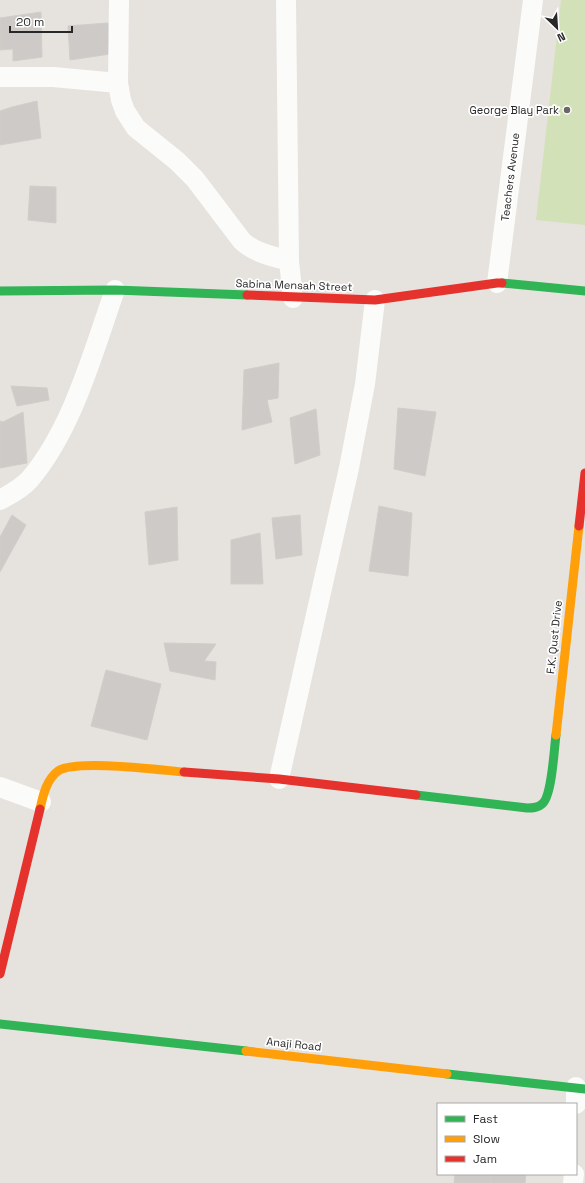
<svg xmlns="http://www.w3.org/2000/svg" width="585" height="1183" viewBox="0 0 585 1183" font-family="'Space Grotesk',sans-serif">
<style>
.pitch{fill:#d3e1b8}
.building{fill:#cdcac7;stroke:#d1ceca}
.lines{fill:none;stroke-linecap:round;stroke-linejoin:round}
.street{stroke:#fbfbfa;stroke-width:20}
.fast{stroke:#30b455;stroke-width:9}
.slow{stroke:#ff9f0a;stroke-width:9}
.jam{stroke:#e5322d;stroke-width:9}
.poi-dot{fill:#6a6968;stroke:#fff;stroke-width:1.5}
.labels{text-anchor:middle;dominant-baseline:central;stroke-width:3.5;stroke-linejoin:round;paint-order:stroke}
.poi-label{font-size:11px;fill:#282828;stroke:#fff;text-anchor:end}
.street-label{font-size:11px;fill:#282828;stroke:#fff}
</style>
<rect width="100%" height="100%" fill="#e6e2de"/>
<polygon class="pitch" points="561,0 585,0 585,225 536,220"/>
<g class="building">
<polygon points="41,12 42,57 13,61 13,49 0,50 0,18"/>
<polygon points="108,23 110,54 70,60 68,26"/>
<polygon points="37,101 41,138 0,145 0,111 12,107"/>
<polygon points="30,186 56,187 56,223 28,220"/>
<polygon points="279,363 278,398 267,400 272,422 242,430 244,370"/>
<polygon points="11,386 47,388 49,400 17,406"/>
<polygon points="398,408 436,412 425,476 394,469"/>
<polygon points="316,409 320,455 295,464 290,418"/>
<polygon points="23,412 27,463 0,468 0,421 3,422"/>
<polygon points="379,506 412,513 408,576 369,571"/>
<polygon points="177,507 178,560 149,565 145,512"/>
<polygon points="12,515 26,525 0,572 0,537"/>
<polygon points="300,515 302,555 276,559 272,518"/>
<polygon points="260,533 263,584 231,584 231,540"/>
<polygon points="164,643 216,644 204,661 216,662 215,680 170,671"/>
<polygon points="106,670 161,684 147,740 91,726"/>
<polygon points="455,1174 491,1174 490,1183 454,1183"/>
<polygon points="491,1174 526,1174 525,1183 490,1183"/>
</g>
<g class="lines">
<g class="street">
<path d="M119,0L118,83L121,100L125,111L136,128L177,161L195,179L242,241C255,253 272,256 289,261L293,298"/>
<polyline points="286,0 289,261"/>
<polyline points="0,77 53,77 118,83"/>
<polyline points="497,283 533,0"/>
<path d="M0,500C11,494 22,488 30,479C73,428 93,352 115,290"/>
<polyline points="279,779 349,468 365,384 375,300"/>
<polyline points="0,787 41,802"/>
<polyline points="576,1104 576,1087"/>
<polyline points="573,1183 574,1174"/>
</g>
<g class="fast">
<polyline points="502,283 585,291"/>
<polyline points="0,291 115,290 247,295"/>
<path d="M416,795L527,808C532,808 538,808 542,804C552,797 554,749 556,735"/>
<polyline points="0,1024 246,1051"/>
<polyline points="447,1074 585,1089"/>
</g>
<g class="slow">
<polyline points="556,735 579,526"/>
<path d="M40,809C43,796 46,780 58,771C75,759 160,770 184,772"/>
<polyline points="246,1051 447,1074"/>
</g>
<g class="jam">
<polyline points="247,295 375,300 497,283 502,283"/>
<polyline points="579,526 585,473"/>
<polyline points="184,772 279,779 416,795"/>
<polyline points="0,974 40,809"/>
</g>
</g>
<circle class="poi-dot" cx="567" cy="110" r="4"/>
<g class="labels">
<g class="poi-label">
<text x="559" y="110">George Blay Park</text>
</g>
<g class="street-label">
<text transform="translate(510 177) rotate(-83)">Teachers Avenue</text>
<text transform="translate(294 285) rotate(2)">Sabina Mensah Street</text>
<text transform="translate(554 637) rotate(-84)">F.K. Qust Drive</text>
<text transform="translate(294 1044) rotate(6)">Anaji Road</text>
</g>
</g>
<rect x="437" y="1103" width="140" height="72" fill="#ffffff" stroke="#a9a9a9"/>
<rect x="445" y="1116" width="20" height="6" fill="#30b455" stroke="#a9a9a9"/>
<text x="473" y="1123" font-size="12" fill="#282828">Fast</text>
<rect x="445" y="1136" width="20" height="6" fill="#ff9f0a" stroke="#a9a9a9"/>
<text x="473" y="1143" font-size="12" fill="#282828">Slow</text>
<rect x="445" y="1156" width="20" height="6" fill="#e5322d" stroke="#a9a9a9"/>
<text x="473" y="1163" font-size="12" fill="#282828">Jam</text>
<g transform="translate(557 28) rotate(155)" stroke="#ffffff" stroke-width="3" paint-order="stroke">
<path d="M0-3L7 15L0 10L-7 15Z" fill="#282828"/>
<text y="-6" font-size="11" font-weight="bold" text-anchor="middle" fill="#282828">N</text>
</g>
<path d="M10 26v6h62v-6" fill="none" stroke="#282828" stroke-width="2"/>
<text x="16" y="26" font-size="12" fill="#282828" stroke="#ffffff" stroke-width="3" paint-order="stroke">20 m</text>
</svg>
